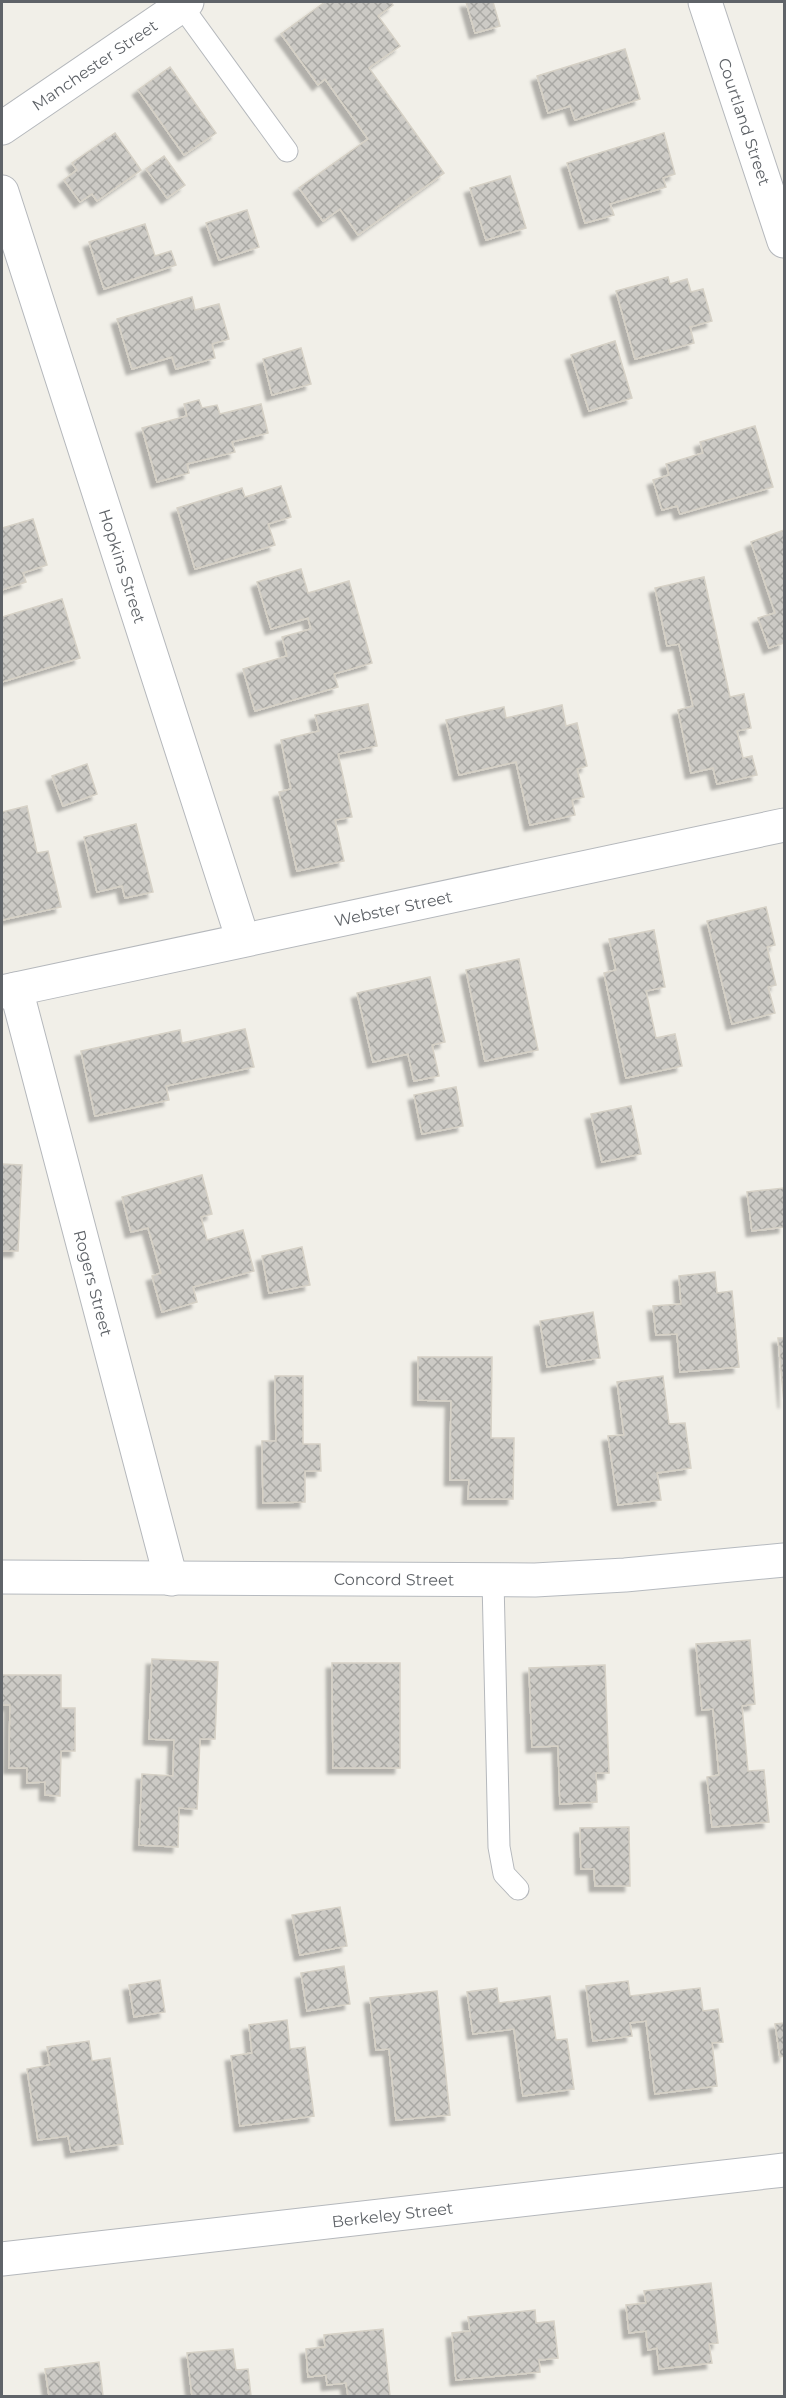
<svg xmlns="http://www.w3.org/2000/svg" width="786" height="2398" viewBox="0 0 786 2398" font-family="Montserrat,sans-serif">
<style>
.building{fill:url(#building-cross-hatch);stroke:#d6d1c6;stroke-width:1.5;filter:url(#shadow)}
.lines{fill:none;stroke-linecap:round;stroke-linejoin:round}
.service-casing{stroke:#b5b8bc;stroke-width:23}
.minor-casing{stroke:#b5b8bc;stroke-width:35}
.tertiary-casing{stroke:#b5b8bc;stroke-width:35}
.secondary-casing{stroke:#b6babf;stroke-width:35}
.service{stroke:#fff;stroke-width:21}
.minor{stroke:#fff;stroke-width:33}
.tertiary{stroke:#fff;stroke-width:33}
.secondary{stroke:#fff;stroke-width:33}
.labels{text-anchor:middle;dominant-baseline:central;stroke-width:4.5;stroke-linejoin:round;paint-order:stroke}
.street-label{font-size:16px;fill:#5f6368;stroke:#fff}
</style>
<defs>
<pattern id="building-cross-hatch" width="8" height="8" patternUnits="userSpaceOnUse" patternTransform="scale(1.5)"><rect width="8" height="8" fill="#cccac5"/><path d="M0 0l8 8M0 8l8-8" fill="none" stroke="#a9a8a4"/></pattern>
<filter id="shadow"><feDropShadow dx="-5.5" dy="5.5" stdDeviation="1.5" flood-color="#0004"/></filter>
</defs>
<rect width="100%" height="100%" fill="#f1efe8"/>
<g class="building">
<polygon points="325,2 391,2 393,5 378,16 400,46 369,68 444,173 358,235 340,209 323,221 299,188 368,139 325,79 318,85 281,34"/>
<polygon points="466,2 493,2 500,26 475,33"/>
<polygon points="625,49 640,99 575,120 570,106 548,113 537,76"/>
<polygon points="170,67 216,133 184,155 138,90"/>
<polygon points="115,133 141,170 97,201 92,194 80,202 64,180 77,170 72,163"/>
<polygon points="664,133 675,174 663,178 666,187 610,204 614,215 585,223 567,163"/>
<polygon points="164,156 185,185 167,198 146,169"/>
<polygon points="510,176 526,228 486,240 470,188"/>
<polygon points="247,210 259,247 219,260 206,223"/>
<polygon points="145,224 155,256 171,251 176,265 104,289 89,242"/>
<polygon points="668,277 670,284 687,279 691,292 703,289 712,321 690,327 694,343 635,359 616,291"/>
<polygon points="192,297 195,310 219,304 229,339 212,344 215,358 176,369 172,357 132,369 117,319"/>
<polygon points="615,341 632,398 589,411 571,355"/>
<polygon points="301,348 311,384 272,395 263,359"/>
<polygon points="199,400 202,408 217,405 220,414 261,404 268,433 232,442 235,452 187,464 189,473 157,482 142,428 187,416 184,404"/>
<polygon points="755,426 773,487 680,514 677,506 662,510 653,480 669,475 666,464 703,453 700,442"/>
<polygon points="281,486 291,517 268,524 275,545 195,569 177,508 242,488 245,497"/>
<polygon points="33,519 47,565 23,573 26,582 2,590 2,528"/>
<polygon points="784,530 784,643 769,648 758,618 775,613 751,542"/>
<polygon points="301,569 308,593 349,581 372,663 334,674 338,687 255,711 243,669 287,656 282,637 311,629 308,618 271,629 257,582"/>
<polygon points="704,577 730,697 744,694 751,728 737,731 743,758 752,756 757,775 717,784 713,768 691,773 678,710 693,706 679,644 667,646 655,588"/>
<polygon points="62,599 80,658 2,682 2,617"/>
<polygon points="368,704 377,746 338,754 352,817 335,820 344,861 297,871 279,792 291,789 281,740 319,731 315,715"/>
<polygon points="562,705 566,726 577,723 587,766 577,769 584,797 572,800 575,815 530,825 516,762 459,775 446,720 504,707 506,718"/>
<polygon points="87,764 97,794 63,806 52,776"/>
<polygon points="27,806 37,853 48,851 61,907 2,920 2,812"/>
<polygon points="136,824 153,892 125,898 122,886 97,892 84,837"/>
<polygon points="766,907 775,945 767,947 776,985 768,987 775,1013 732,1024 707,921"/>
<polygon points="654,930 665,987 646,991 656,1038 675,1034 682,1066 626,1078 604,973 616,970 609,939"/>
<polygon points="519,959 538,1050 485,1061 466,970"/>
<polygon points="430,977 445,1042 432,1045 439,1076 414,1081 408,1054 373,1062 357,993"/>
<polygon points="245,1029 254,1067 166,1086 169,1100 95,1116 81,1051 180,1030 182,1043"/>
<polygon points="456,1087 463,1126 422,1134 414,1095"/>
<polygon points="631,1106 641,1154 602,1162 591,1114"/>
<polygon points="2,1164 22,1165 18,1251 2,1251"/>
<polygon points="202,1175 212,1214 201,1217 207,1240 243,1230 254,1271 193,1287 197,1302 162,1312 152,1276 161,1273 148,1228 131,1232 122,1197"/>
<polygon points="784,1188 784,1227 752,1231 747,1192"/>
<polygon points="302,1247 310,1285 269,1293 262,1256"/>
<polygon points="715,1272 717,1293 732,1291 739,1367 680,1372 677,1334 656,1335 653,1306 681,1304 679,1276"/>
<polygon points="593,1312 600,1358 547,1367 540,1321"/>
<polygon points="778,1338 784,1338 784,1403"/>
<polygon points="418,1357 492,1357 491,1438 514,1438 513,1499 468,1499 469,1480 450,1480 451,1401 418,1400"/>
<polygon points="275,1376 303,1376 303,1444 320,1444 321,1471 305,1471 305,1502 263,1503 262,1441 276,1441"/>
<polygon points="663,1376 669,1424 685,1423 691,1468 657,1473 661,1500 618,1505 608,1436 624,1435 617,1382"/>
<polygon points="750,1640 755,1704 742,1706 748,1771 764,1770 769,1822 712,1827 707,1777 719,1775 713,1709 702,1710 696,1644"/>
<polygon points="152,1659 218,1662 215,1739 200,1739 197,1809 179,1808 178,1847 139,1845 142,1774 173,1776 174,1740 149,1739"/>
<polygon points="332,1663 400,1663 400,1768 333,1768"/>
<polygon points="605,1665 609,1773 596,1773 597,1802 560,1804 558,1746 532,1747 529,1668"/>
<polygon points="2,1675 61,1675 61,1708 75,1708 75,1751 61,1751 60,1796 45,1795 45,1782 27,1783 27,1768 9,1768 10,1705 2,1705"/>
<polygon points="629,1827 630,1886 595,1886 594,1869 581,1869 580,1828"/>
<polygon points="340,1907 347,1946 300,1955 292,1915"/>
<polygon points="344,1966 350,2004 307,2011 301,1973"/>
<polygon points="160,1980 165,2012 134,2017 129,1985"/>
<polygon points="628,1981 630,1996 700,1988 703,2011 718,2009 723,2042 712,2043 717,2086 655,2094 646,2021 630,2023 632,2036 593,2041 586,1986"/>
<polygon points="497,1988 499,2003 550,1996 556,2040 567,2039 574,2089 523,2096 514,2029 473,2034 467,1992"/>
<polygon points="437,1991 450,2115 396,2120 389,2049 376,2050 370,1998"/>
<polygon points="287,2020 290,2049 305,2047 314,2116 240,2126 231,2056 252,2053 249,2025"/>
<polygon points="784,2023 784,2056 780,2057 775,2024"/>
<polygon points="89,2041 92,2061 110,2058 123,2144 71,2152 68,2136 38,2140 27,2069 50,2065 47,2047"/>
<polygon points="711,2283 718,2343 709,2344 712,2363 659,2369 657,2348 648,2350 646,2331 629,2333 626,2305 646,2303 644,2291"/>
<polygon points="535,2310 536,2323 554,2321 558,2358 539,2360 540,2372 456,2380 452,2333 470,2331 468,2317"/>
<polygon points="383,2329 390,2396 348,2396 346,2383 327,2385 326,2375 308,2377 306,2349 325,2347 324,2335"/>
<polygon points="233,2349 236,2370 248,2369 251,2396 192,2396 187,2353"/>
<polygon points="99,2362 103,2396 49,2396 45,2369"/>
</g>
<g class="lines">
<defs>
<g id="service">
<polyline points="181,5 287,151"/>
<polyline points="493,1580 499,1847 504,1874 518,1889"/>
</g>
<g id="minor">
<path id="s1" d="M705,2L784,241"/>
<path id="s2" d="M2,192L243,940"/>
<path id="s3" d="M16,989L171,1579"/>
<path id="s4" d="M2,992L784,825"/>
<path id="s5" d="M2,2259L784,2170"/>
</g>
<g id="tertiary">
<path id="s6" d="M2,128L187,2"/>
</g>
<g id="secondary">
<path id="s7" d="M2,1577L535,1580L625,1575L784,1560"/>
</g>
</defs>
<use href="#service" class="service-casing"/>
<use href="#minor" class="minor-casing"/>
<use href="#tertiary" class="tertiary-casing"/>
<use href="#secondary" class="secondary-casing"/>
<use href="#service" class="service"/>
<use href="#minor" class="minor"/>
<use href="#tertiary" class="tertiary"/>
<use href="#secondary" class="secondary"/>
</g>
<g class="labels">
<g class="street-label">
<text stroke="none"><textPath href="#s6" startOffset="112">Manchester Street</textPath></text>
<text stroke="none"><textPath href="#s1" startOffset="126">Courtland Street</textPath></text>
<text stroke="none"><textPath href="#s2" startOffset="393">Hopkins Street</textPath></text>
<text stroke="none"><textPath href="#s4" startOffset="400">Webster Street</textPath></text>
<text stroke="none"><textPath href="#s3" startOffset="304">Rogers Street</textPath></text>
<text stroke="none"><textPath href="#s7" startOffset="392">Concord Street</textPath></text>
<text stroke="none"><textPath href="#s5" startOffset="393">Berkeley Street</textPath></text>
</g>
</g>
<rect width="786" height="2398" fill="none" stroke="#5f6368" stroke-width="6"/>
</svg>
